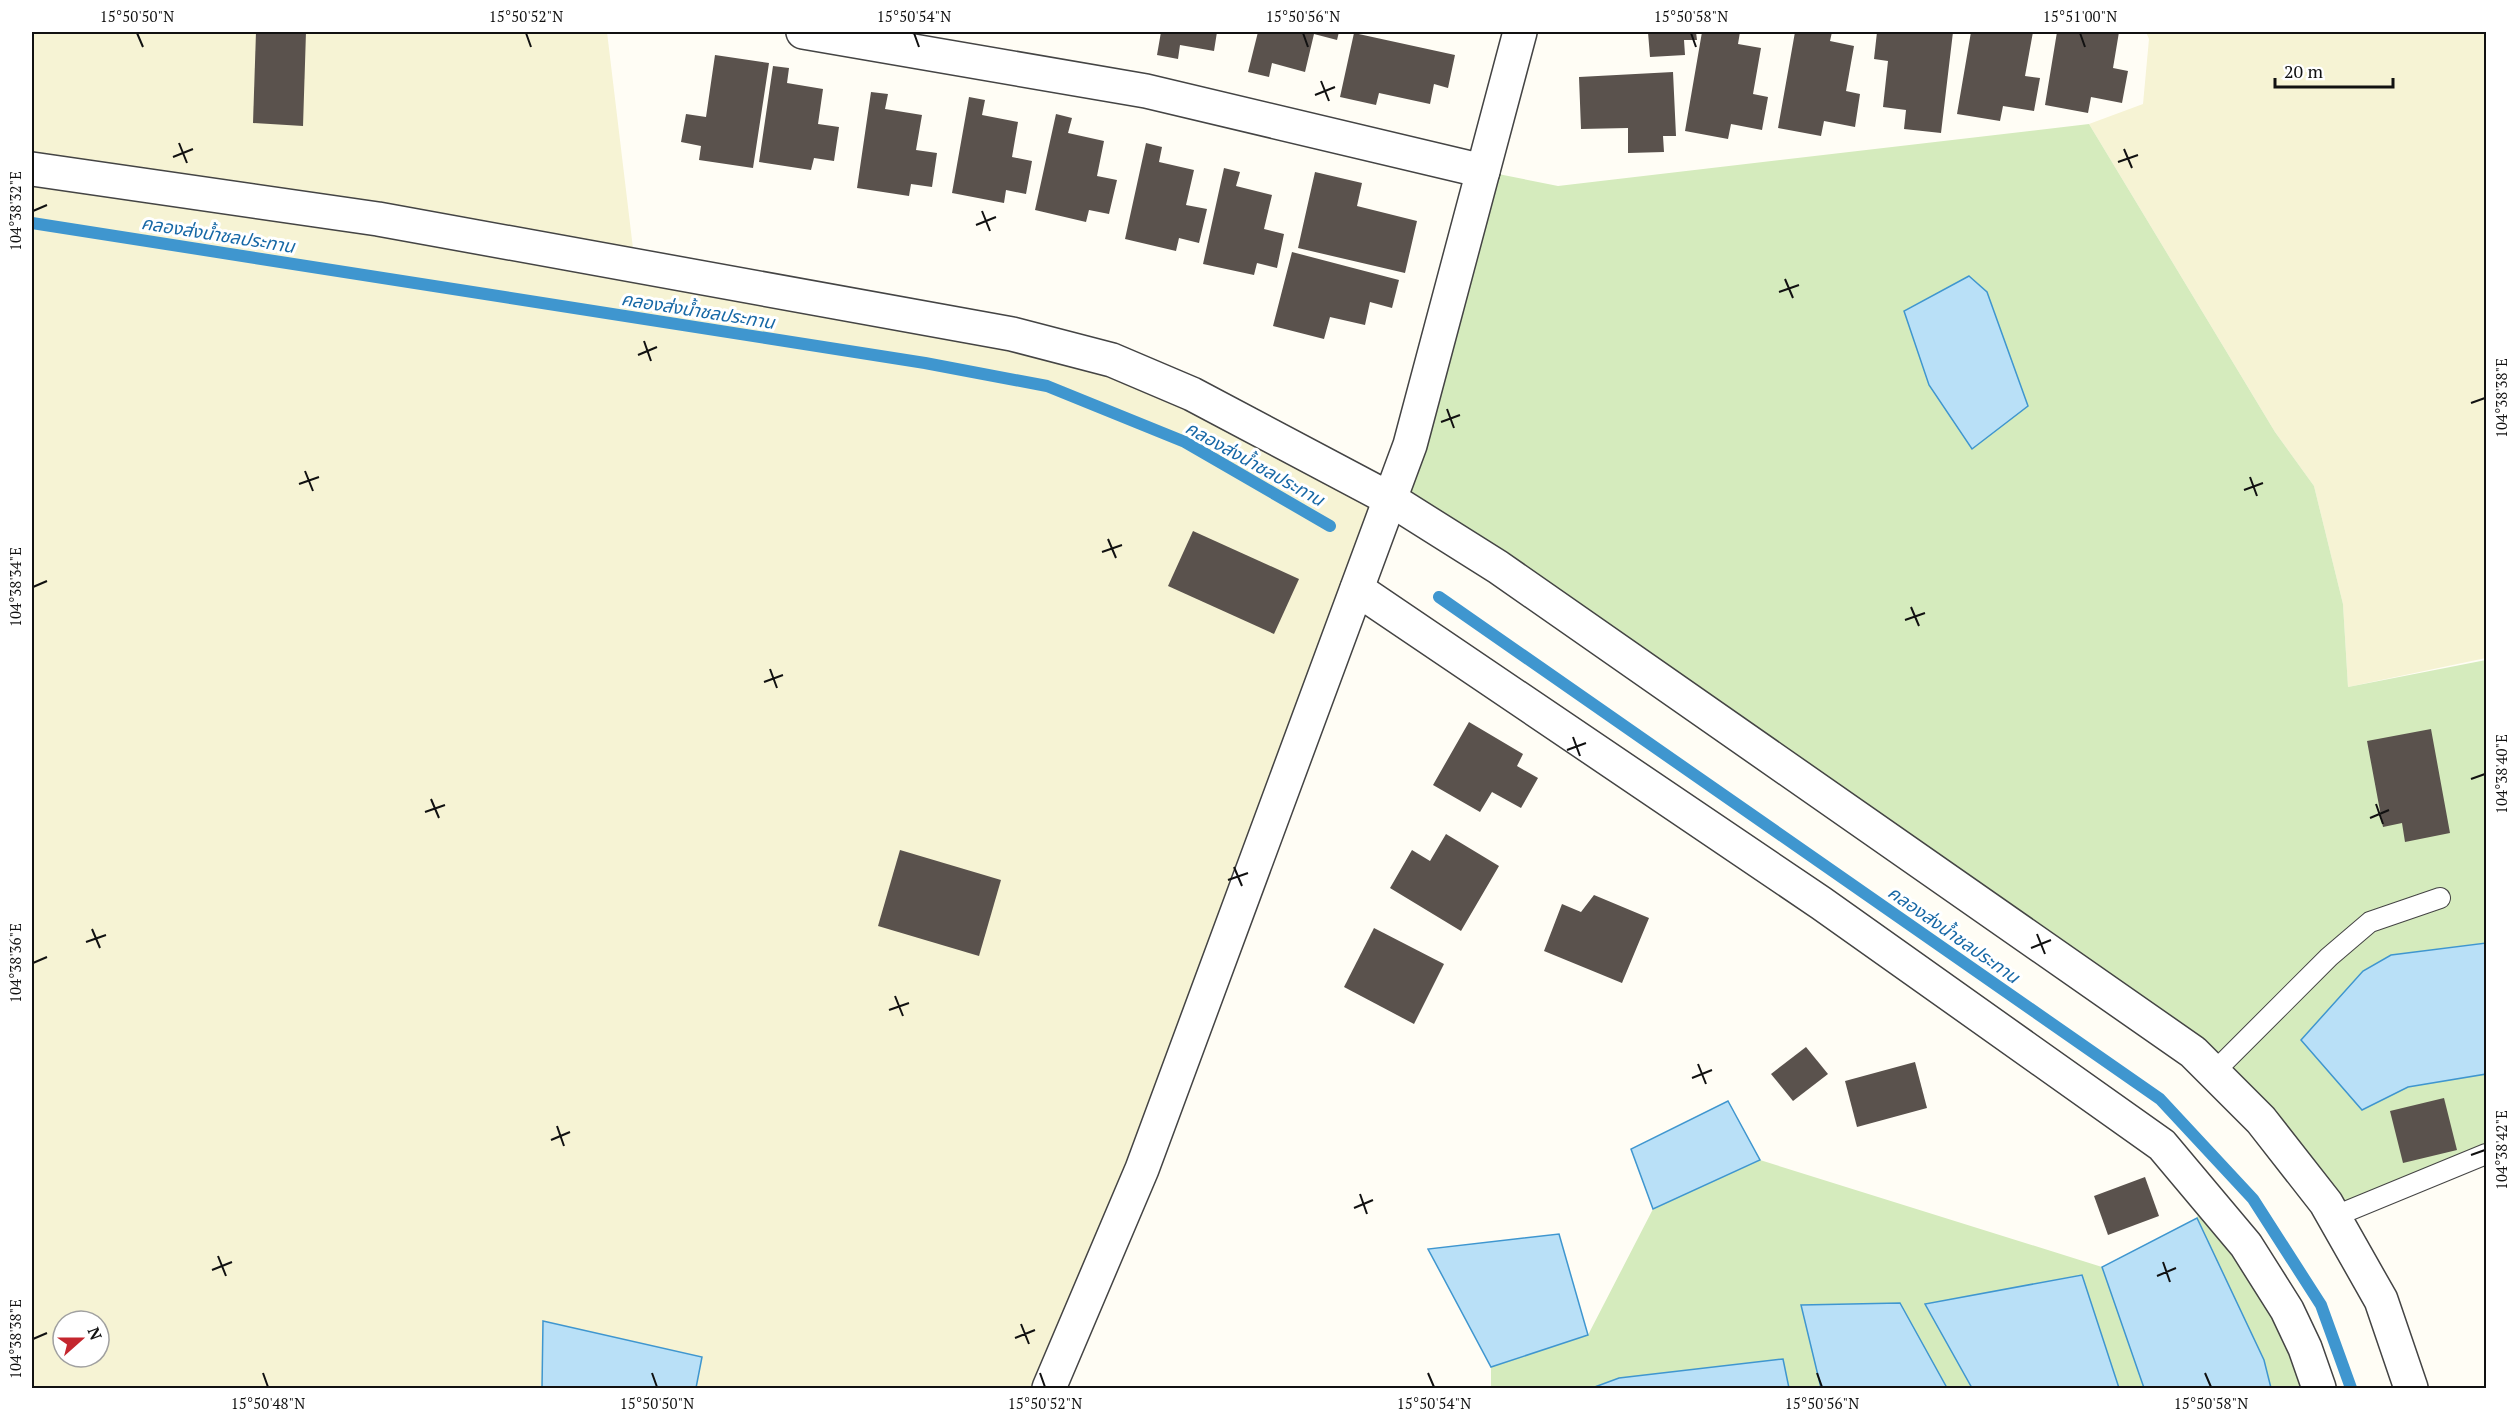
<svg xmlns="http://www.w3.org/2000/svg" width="2518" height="1420" viewBox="0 0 2518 1420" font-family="'PT Serif','Noto Sans Thai',serif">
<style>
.farmland{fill:#f6f3d4;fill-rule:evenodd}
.green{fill:#d5ebbd}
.water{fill:#b9e0f7;stroke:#3f96cf;stroke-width:1.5}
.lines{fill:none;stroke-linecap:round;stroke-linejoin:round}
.stream{stroke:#3f96cf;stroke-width:12}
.building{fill:#5a524d}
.service-casing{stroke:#444;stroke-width:22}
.minor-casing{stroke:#444;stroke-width:36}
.service{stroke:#fff;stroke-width:20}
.minor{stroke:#fff;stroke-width:33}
.ticks{fill:none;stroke:#111;stroke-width:2}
.labels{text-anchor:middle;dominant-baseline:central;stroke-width:6;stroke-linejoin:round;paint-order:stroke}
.water-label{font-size:18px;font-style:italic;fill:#1768a6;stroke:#fff}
.neatline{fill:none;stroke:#111;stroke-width:2}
.ticks-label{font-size:15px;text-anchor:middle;fill:#111}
</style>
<rect width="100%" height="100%" fill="#fffdf5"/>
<g class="farmland">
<path d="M32,32H607L635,265L1112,360L1390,499L1049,1388H32ZM63,1321H99V1357H63Z"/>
<polygon points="2146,32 2486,32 2486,658 2348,687 2343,604 2314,486 2275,432 2089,124 2143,104 2149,39"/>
</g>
<g class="green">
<polygon points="2089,124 2275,432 2314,486 2343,604 2348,687 2486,660 2486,943 2391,955 2363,971 2362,1110 2408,1087 2486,1074 2486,1154 2333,1217 2261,1120 1390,499 1483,171 1558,186"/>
<polygon points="1760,1160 2102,1267 2144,1388 2119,1388 2082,1275 1926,1304 1972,1388 1947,1388 1900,1303 1802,1305 1821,1388 1789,1388 1783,1360 1619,1378 1592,1388 1491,1388 1491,1367 1588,1335 1653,1209"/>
<polygon points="2204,1192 2319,1388 2271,1388 2264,1360 2197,1218"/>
</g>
<g class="water">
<polygon points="1969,276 1987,292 2028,406 1972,449 1929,385 1904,311"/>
<polygon points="2486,943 2486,1074 2408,1087 2362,1110 2301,1040 2363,971 2391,955"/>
<polygon points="1728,1101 1760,1160 1653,1209 1631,1149"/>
<polygon points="2197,1218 2264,1360 2271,1388 2144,1388 2102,1267"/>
<polygon points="1559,1234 1588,1335 1491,1367 1428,1249"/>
<polygon points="2082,1275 2119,1388 1972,1388 1925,1304"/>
<polygon points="1900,1303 1947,1388 1821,1388 1801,1305"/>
<polygon points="543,1321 702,1357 696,1388 542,1388"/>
<polygon points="1783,1359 1789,1388 1592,1388 1619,1378"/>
</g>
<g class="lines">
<g class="stream">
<polyline points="32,223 925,363 1047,386 1185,442 1330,526"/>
<polyline points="1439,597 2160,1099 2253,1199 2321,1305 2351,1388"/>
</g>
</g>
<g class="building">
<polygon points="256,32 306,32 303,126 253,123"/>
<polygon points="1161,32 1217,32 1214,51 1180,45 1178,59 1157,55"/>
<polygon points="1258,32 1339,32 1337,40 1314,34 1305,72 1272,63 1269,77 1248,72"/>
<polygon points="1648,32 1696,32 1697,40 1684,40 1685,55 1650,57"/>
<polygon points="1702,32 1740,32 1738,44 1761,48 1753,94 1768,97 1762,130 1731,124 1728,139 1685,131"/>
<polygon points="1795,32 1832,32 1830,41 1854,46 1846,91 1860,94 1855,127 1824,121 1821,136 1778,128"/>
<polygon points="1877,32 1953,32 1941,133 1904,129 1906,110 1883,107 1888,61 1874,59"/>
<polygon points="1971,32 2033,32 2025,76 2040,78 2034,111 2003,106 2000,121 1957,114"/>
<polygon points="2057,32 2119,32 2113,68 2128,71 2122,103 2091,97 2088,113 2045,105"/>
<polygon points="1354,33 1455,55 1448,88 1434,84 1430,104 1379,93 1376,105 1340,97"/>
<polygon points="715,55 769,63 753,168 699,160 701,146 681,142 686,114 706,117"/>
<polygon points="773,66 789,68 787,83 823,89 818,124 839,127 834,161 814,158 811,170 759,162"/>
<polygon points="1673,72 1676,136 1663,136 1664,152 1628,153 1628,128 1581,129 1579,77"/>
<polygon points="871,92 888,94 885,109 922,115 916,150 937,153 932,187 911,184 909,196 857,188"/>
<polygon points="969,97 985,100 982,115 1018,122 1012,157 1032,161 1026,194 1006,190 1004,203 952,193"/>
<polygon points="1056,114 1072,118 1068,133 1104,141 1097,176 1117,180 1109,214 1089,210 1086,222 1035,210"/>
<polygon points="1146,143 1162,147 1159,162 1194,170 1186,205 1207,209 1199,243 1179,238 1176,251 1125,239"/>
<polygon points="1224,168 1240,172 1236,186 1272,195 1264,229 1284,234 1277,268 1257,263 1254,275 1203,264"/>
<polygon points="1315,172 1362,183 1357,206 1417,221 1405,273 1298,248"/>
<polygon points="1292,252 1399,280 1392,308 1370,302 1365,325 1330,317 1324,339 1273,326"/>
<polygon points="1193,531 1299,579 1274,634 1168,586"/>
<polygon points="1469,722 1523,754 1517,766 1538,778 1521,808 1492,792 1480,812 1433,785"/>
<polygon points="2431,729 2450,833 2405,842 2402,823 2383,827 2367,741"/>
<polygon points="1446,834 1499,866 1461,931 1390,888 1412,850 1430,861"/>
<polygon points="900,850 1001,880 979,956 878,926"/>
<polygon points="1594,895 1649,918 1622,983 1544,951 1562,904 1581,912"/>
<polygon points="1374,928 1444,964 1414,1024 1344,987"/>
<polygon points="1806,1047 1828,1074 1793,1101 1771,1074"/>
<polygon points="1915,1062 1927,1108 1857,1127 1845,1081"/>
<polygon points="2444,1098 2457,1150 2403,1163 2390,1111"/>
<polygon points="2145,1177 2159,1216 2108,1235 2094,1196"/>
</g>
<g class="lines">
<defs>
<g id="service">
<polyline points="2214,1072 2329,957 2370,922 2440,898"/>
<polyline points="2333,1217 2486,1154"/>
</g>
<g id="minor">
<polyline points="803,32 1146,91 1483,171"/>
<polyline points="32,169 378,219 1012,334 1112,360 1192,394 1390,499 1498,567 2193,1052 2261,1120 2326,1203 2381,1300 2411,1388"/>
<polyline points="1357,589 1821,903 2162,1145 2246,1245 2287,1310 2305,1348 2319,1388"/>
<polyline points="1049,1388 1142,1169 1410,445 1520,32"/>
</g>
</defs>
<use href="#service" class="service-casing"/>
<use href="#minor" class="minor-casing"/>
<use href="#service" class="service"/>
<use href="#minor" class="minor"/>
</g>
<path class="ticks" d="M137,33L143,47M526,33L531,47M914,33L919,47M1303,33L1308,47M1691,33L1696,47M2080,33L2085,47M1321,81L1329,101M1315,95L1335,87M179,143L187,163M2124,149L2132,168M173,157L193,149M2118,162L2138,155M33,211L47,205M982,211L990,231M976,225L996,217M1785,279L1793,298M1779,292L1799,285M644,341L651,361M638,355L657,347M2471,403L2485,398M1447,409L1454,428M1441,422L1460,415M305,471L313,491M2250,477L2257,496M299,484L319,477M2244,490L2263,483M1108,539L1116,558M1102,552L1122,545M33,587L47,581M1911,607L1919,626M1905,620L1925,613M770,669L777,688M764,682L783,675M1573,737L1580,756M1567,750L1586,743M2471,779L2485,774M431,799L439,818M2376,804L2383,824M425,812L445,805M2370,818L2389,810M1234,867L1242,886M1228,880L1248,873M92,929L100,948M2037,934L2045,954M86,942L106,935M2031,948L2051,940M33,963L47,957M895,996L903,1016M889,1010L909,1003M1698,1064L1706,1084M1692,1078L1712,1070M557,1126L564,1146M551,1140L570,1132M2471,1155L2485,1150M1360,1194L1367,1214M1354,1208L1373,1200M218,1256L226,1276M2163,1262L2170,1282M212,1270L232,1262M2157,1276L2176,1268M1021,1324L1029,1344M1015,1338L1035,1330M33,1339L47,1333M263,1373L268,1387M652,1373L657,1387M1040,1373L1045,1387M1428,1373L1434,1387M1817,1373L1822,1387M2205,1373L2211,1387"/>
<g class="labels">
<g class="water-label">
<text transform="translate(218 234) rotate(9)">คลองส่งน้ำชลประทาน</text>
<text transform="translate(698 310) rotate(9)">คลองส่งน้ำชลประทาน</text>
<text transform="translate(1255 463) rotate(29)">คลองส่งน้ำชลประทาน</text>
<text transform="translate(1954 934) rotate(35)">คลองส่งน้ำชลประทาน</text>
</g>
</g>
<rect width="2518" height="1420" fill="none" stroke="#ffffff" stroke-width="66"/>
<g transform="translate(81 1339) rotate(69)"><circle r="28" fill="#ffffff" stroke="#a0a0a0" stroke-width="1.5"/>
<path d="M0-4.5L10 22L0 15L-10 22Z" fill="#c4262e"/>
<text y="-9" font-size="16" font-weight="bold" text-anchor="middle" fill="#111111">N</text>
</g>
<path d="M2275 78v9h118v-9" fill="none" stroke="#111111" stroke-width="3"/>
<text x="2284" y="78" font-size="18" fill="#111111" stroke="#ffffff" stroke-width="4.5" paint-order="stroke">20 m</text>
<rect x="33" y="33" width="2452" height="1354" class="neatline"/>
<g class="ticks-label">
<text x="137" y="22">15°50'50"N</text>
<text x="526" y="22">15°50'52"N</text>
<text x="914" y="22">15°50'54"N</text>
<text x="1303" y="22">15°50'56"N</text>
<text x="1691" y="22">15°50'58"N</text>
<text x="2080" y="22">15°51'00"N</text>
<text transform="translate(16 211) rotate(-90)" y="5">104°38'32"E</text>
<text transform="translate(2502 398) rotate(-90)" y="5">104°38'38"E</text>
<text transform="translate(16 587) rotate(-90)" y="5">104°38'34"E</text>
<text transform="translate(2502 774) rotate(-90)" y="5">104°38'40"E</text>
<text transform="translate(16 963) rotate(-90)" y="5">104°38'36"E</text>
<text transform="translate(2502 1150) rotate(-90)" y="5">104°38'42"E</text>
<text transform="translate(16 1339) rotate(-90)" y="5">104°38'38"E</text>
<text x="268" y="1409">15°50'48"N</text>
<text x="657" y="1409">15°50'50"N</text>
<text x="1045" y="1409">15°50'52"N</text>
<text x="1434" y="1409">15°50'54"N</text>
<text x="1822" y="1409">15°50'56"N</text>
<text x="2211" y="1409">15°50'58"N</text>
</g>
</svg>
